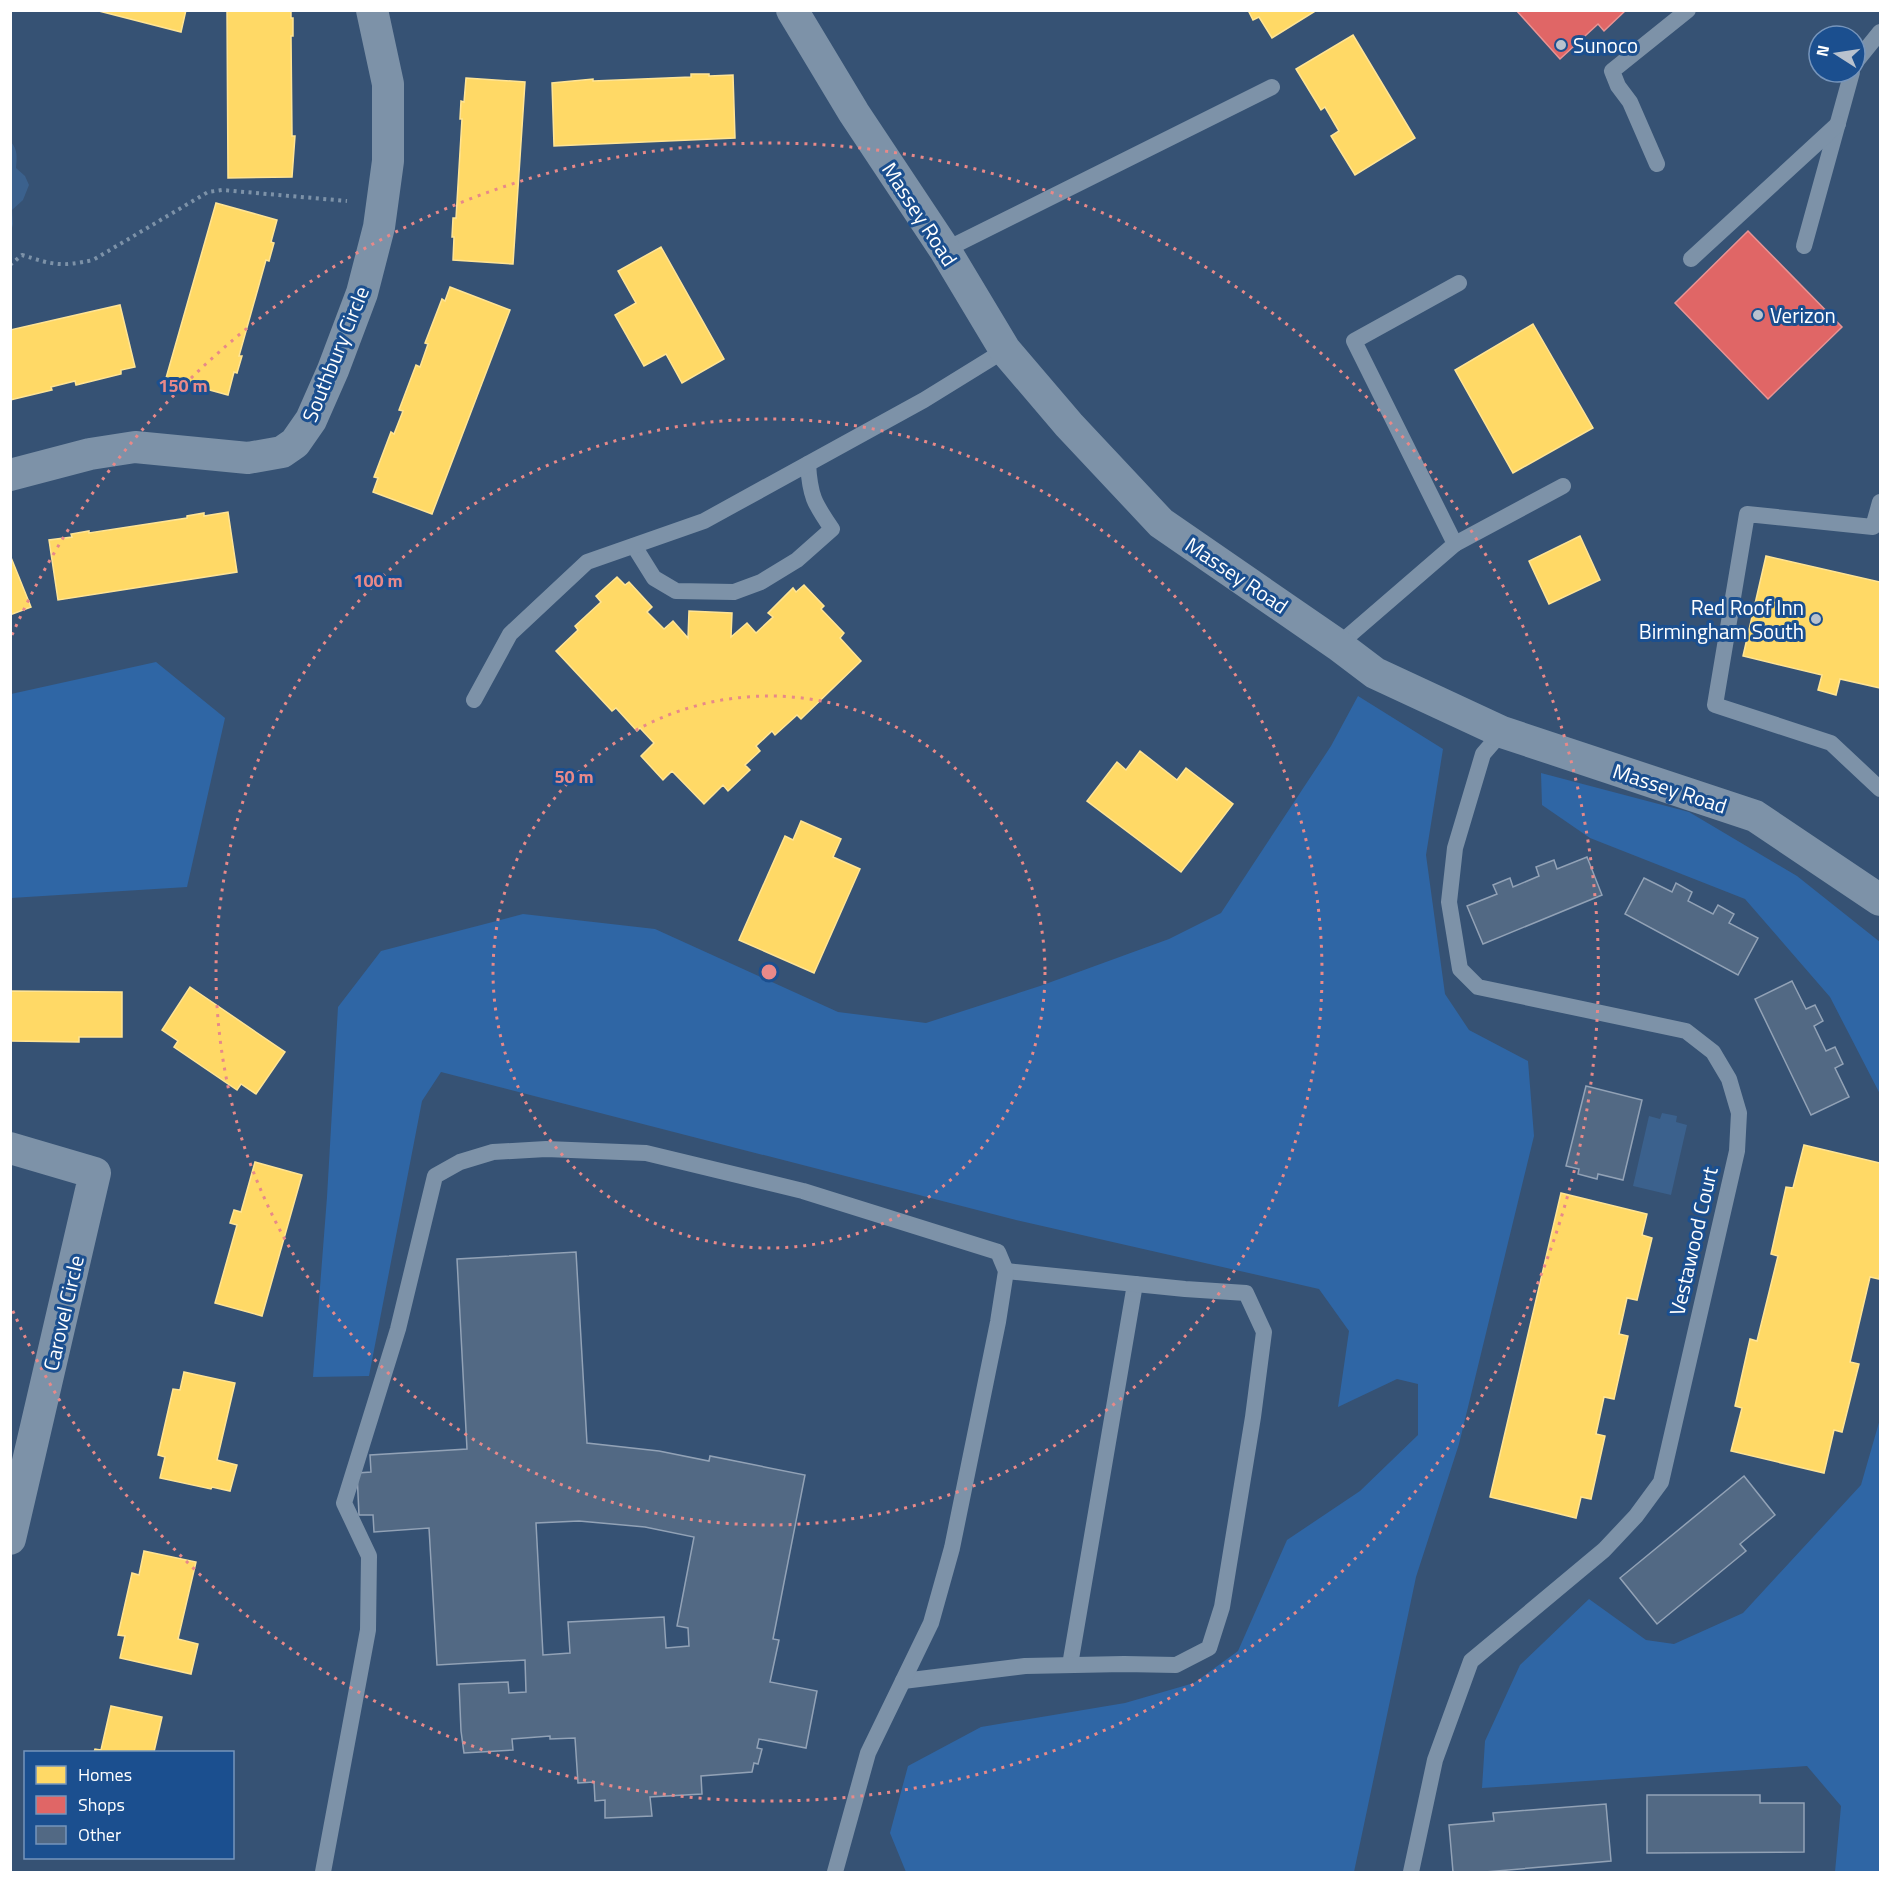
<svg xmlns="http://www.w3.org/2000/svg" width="1891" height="1883" viewBox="0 0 1891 1883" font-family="'Titillium Web',sans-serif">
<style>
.green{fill:#2f66a5}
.water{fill:#3b618d}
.homes{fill:#ffd966;stroke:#ffe494;stroke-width:1.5}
.shops{fill:#e06666;stroke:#e99494;stroke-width:1.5}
.building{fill:#526984;stroke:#92a2b6;stroke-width:1.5;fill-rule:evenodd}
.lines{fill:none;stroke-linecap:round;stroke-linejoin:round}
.path{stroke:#7d92a8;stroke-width:4;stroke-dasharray:3 4.5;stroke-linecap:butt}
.service{stroke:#7d92a8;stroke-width:16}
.minor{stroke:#7d92a8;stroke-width:32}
.ring{fill:none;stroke:#e88989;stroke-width:3;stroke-dasharray:3 6}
.poi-dot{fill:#b9c2ce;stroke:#1b4f8f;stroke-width:2}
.labels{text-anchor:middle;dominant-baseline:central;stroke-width:6;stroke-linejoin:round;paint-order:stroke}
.poi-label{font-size:21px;fill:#fff;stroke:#1b4f8f;text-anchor:start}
.street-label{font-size:21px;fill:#fff;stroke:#1b4f8f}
.centre{fill:#e88989;stroke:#1b4f8f;stroke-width:3}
.ring-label{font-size:18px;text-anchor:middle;font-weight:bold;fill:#e88989;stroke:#1b4f8f;stroke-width:6;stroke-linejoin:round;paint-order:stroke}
</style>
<rect width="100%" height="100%" fill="#365274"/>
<g class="green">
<polygon points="156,662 225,718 187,887 11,898 11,694"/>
<polygon points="1358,696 1443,749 1426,855 1445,994 1469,1030 1528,1061 1534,1136 1459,1444 1416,1577 1354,1872 906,1872 890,1833 908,1766 981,1727 1125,1703 1194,1683 1238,1651 1287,1540 1360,1491 1418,1435 1418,1384 1397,1379 1338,1407 1349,1331 1319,1289 1016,1220 441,1072 422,1101 369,1376 313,1377 327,1197 338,1007 381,951 523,914 655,929 838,1012 926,1023 1040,986 1169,939 1221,913 1331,746"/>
<polygon points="1541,773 1689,812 1797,876 1880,942 1880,1094 1830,997 1745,899 1590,838 1542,805"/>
<polygon points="1880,1419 1880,1872 1835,1872 1841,1806 1807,1766 1482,1788 1485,1741 1520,1665 1589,1599 1646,1640 1674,1644 1743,1613 1861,1485"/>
</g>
<g class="water">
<path d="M10,141C18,149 17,157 16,168L25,176L29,185L23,200L12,210L13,224L11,232Z"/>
<polygon points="1662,1113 1677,1116 1676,1122 1687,1125 1671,1195 1633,1186 1649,1116 1660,1119"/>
</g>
<g class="homes">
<polygon points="95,10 186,10 181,32"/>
<polygon points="227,10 291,10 291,18 293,18 293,36 291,36 292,136 295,136 292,177 228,178"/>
<polygon points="1248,10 1317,10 1272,38 1259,17 1253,20"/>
<polygon points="1353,35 1415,138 1355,175 1331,136 1339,131 1325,107 1321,110 1296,69"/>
<polygon points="691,74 709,74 709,76 733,75 735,138 554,146 552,83 593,79 593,81 691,77"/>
<polygon points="466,78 525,82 513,264 453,260 454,237 452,237 453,218 456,218 462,119 460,119 461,101 464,102"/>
<polygon points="216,203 277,220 271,242 274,243 269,261 266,260 239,356 242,356 237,373 234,372 228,395 166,378"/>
<polygon points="661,247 724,359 682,383 666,354 644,366 615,315 636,303 618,271"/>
<polygon points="450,287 510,310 432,514 373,492 378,478 374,477 391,432 394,434 403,411 399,410 416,365 420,367 428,344 425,343 442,299 445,301"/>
<polygon points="120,305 135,367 121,370 121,374 76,385 75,381 51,387 52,390 10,400 10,330"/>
<polygon points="1533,324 1593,428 1513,473 1455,370"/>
<polygon points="228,512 237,572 58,600 49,540 72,537 71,534 89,531 89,533 187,518 187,516 204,513 204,516"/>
<polygon points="1580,536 1600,580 1549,604 1529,561"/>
<polygon points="10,555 31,607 10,615"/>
<polygon points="1766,556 1880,582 1880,688 1840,679 1836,695 1818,690 1822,675 1743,656"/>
<polygon points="617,577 625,585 629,582 652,607 647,612 664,629 673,621 688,638 689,611 732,613 731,637 747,623 756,633 773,617 768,613 793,588 796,592 804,585 824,606 821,609 844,633 840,638 861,661 801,719 797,715 775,735 772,731 756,746 760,751 745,765 750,770 728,791 723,785 704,804 672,771 663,780 641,756 654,743 640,728 637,731 616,708 612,711 556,651 578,630 575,626 601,602 596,596"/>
<polygon points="1140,751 1177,780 1186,768 1233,804 1181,872 1087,801 1117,762 1126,770"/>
<polygon points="801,821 841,839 833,857 860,869 814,973 739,940 785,836 793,840"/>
<polygon points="190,987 285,1052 256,1094 241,1084 237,1090 174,1047 178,1041 162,1030"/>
<polygon points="10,991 122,992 122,1037 79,1037 79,1042 11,1041"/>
<polygon points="1804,1145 1880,1163 1880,1272 1879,1279 1870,1277 1850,1362 1859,1364 1842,1432 1834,1430 1824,1473 1731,1451 1742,1408 1735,1406 1750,1339 1757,1341 1778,1256 1771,1254 1786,1187 1793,1188"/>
<polygon points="255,1162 302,1175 262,1316 215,1303 237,1225 230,1223 234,1210 241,1212"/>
<polygon points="1561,1193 1647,1214 1642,1235 1652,1238 1637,1300 1627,1298 1619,1334 1628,1336 1614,1399 1604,1397 1596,1434 1605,1436 1591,1499 1581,1497 1576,1518 1490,1497"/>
<polygon points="184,1372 235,1383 217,1460 237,1465 230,1491 212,1487 211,1489 160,1478 165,1457 158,1455 173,1389 180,1390"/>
<polygon points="144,1551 196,1562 178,1639 198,1644 191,1674 120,1658 125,1636 118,1635 132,1573 139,1575"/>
<polygon points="111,1706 162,1717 154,1752 94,1752 95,1749 101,1750"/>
</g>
<g class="shops">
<polygon points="1516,10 1626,10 1604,31 1598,24 1560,59"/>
<polygon points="1748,231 1842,327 1768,399 1675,303"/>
</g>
<g class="building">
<polygon points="1587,857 1602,895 1483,944 1467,906 1497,894 1493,885 1510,878 1513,887 1539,876 1536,867 1554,860 1557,869"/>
<polygon points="1644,878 1672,892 1676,883 1692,892 1688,901 1713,914 1718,905 1734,914 1729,923 1758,938 1738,975 1625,914"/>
<polygon points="1792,981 1806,1009 1815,1005 1823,1021 1814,1026 1826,1051 1835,1047 1843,1064 1835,1068 1849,1097 1811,1115 1755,999"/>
<polygon points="1586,1086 1642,1100 1623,1180 1598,1174 1597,1179 1578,1174 1579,1169 1566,1166"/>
<path d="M576,1252L587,1443L659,1451L709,1461L710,1456L805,1475L773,1639L779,1640L770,1682L817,1691L806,1748L759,1739L757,1748L762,1749L758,1764L754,1763L752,1772L701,1776L702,1794L650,1797L652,1816L605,1818V1800L595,1801L594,1782L578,1783L575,1738L550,1739V1736L512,1739L513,1750L464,1753L461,1731L459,1684L508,1682L509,1693L526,1692L525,1660L437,1665L429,1528L374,1532L373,1515H359L357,1473L371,1472L370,1455L467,1449L457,1259ZM579,1521L645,1527L694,1537L677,1626L688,1628L689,1646L666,1648L664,1617L568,1622L570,1653L543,1655L536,1523Z"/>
<polygon points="1744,1476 1775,1515 1740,1544 1746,1551 1657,1624 1620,1578"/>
<polygon points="1647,1795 1760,1795 1760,1803 1804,1803 1804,1852 1647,1853"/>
<polygon points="1606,1804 1611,1861 1485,1872 1453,1872 1449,1825 1494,1821 1493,1813"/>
</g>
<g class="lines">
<path class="path" d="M10,265L22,255C54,265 61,267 93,260L208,192L222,190L347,201"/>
<g class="service">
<polyline points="1855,63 1880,32"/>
<polyline points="1657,164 1630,102 1618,86 1612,71 1688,10"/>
<polyline points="1804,246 1852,72"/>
<polyline points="945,250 1272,87"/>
<polyline points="1691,259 1838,124"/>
<polyline points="1880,502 1873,527 1747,514 1715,705 1831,743 1880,789"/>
<polyline points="1455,544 1563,486"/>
<path d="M634,546L654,578L676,591L734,592L761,582L797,560L832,529C814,503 810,496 808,464"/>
<polyline points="1338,645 1455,544 1354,341 1459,283"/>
<polyline points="474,700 510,634 587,562 704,521 924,400 1005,350"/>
<polyline points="1070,1665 1135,1284"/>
<polyline points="903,1681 1025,1666 1124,1664 1176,1665 1209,1648 1222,1607 1253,1417 1264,1332 1246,1293 1185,1289 1006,1271"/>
<polyline points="323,1872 368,1630 369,1556 344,1503 398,1329 435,1176 460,1162 493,1152 546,1149 646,1153 803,1191 998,1252 1006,1271 998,1322 952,1548 931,1623 868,1753 835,1872"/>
<polyline points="1411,1872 1435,1760 1471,1661 1604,1550 1636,1516 1661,1482 1737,1151 1739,1113 1729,1079 1713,1052 1686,1031 1478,987 1460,969 1449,902 1455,848 1483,754 1502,732"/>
</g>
<g class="minor">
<polyline points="792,10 854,113 945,250 1005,350 1069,425 1161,523 1338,645 1375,673 1502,732 1755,816 1880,900"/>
<polyline points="10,475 90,454 135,447 248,458 282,452 295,443 311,420 333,370 362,293 379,227 388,161 388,84 372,10"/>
<polyline points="10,1148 95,1173 10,1539"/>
</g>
</g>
<g class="ring">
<circle cx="769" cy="972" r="276"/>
<circle cx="769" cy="972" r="553"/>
<path d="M12 635A829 829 0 1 1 12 1309"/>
</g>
<g class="poi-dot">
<circle cx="1561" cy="45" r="6"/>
<circle cx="1758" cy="315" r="6"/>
<circle cx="1816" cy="619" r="6"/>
</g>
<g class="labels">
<g class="poi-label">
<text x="1573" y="45">Sunoco</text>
<text x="1770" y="315">Verizon</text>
<text x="1804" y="607" text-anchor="end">Red Roof Inn<tspan x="1804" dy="24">Birmingham South</tspan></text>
</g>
<g class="street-label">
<text transform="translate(920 214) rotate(57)">Massey Road</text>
<text transform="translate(335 354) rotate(-68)">Southbury Circle</text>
<text transform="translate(1237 575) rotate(34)">Massey Road</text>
<text transform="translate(1670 788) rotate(18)">Massey Road</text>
<text transform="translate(1693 1241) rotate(-77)">Vestawood Court</text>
<text transform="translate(63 1313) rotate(-77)">Carovel Circle</text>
</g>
</g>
<circle cx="769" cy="972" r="9" class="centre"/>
<g class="ring-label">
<text x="183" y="392">150 m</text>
<text x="378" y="587">100 m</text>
<text x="574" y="783">50 m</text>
</g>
<rect width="1891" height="1883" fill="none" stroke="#ffffff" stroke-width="24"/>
<rect x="24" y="1751" width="210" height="108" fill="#1b4f8f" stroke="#7695bc" stroke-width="1.5"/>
<rect x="36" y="1766" width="30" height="18" fill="#ffd966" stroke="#7695bc" stroke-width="1.5"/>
<text x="78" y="1781" font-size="18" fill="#ffffff">Homes</text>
<rect x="36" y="1796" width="30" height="18" fill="#e06666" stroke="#7695bc" stroke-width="1.5"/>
<text x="78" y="1811" font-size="18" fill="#ffffff">Shops</text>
<rect x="36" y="1826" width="30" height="18" fill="#526984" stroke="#7695bc" stroke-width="1.5"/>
<text x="78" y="1841" font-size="18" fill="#ffffff">Other</text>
<g transform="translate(1837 54) rotate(282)"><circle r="28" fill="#1b4f8f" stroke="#7695bc" stroke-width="1.5"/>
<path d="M0-4.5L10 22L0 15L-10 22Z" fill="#b9c2ce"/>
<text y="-9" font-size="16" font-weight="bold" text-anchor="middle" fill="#ffffff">N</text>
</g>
</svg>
